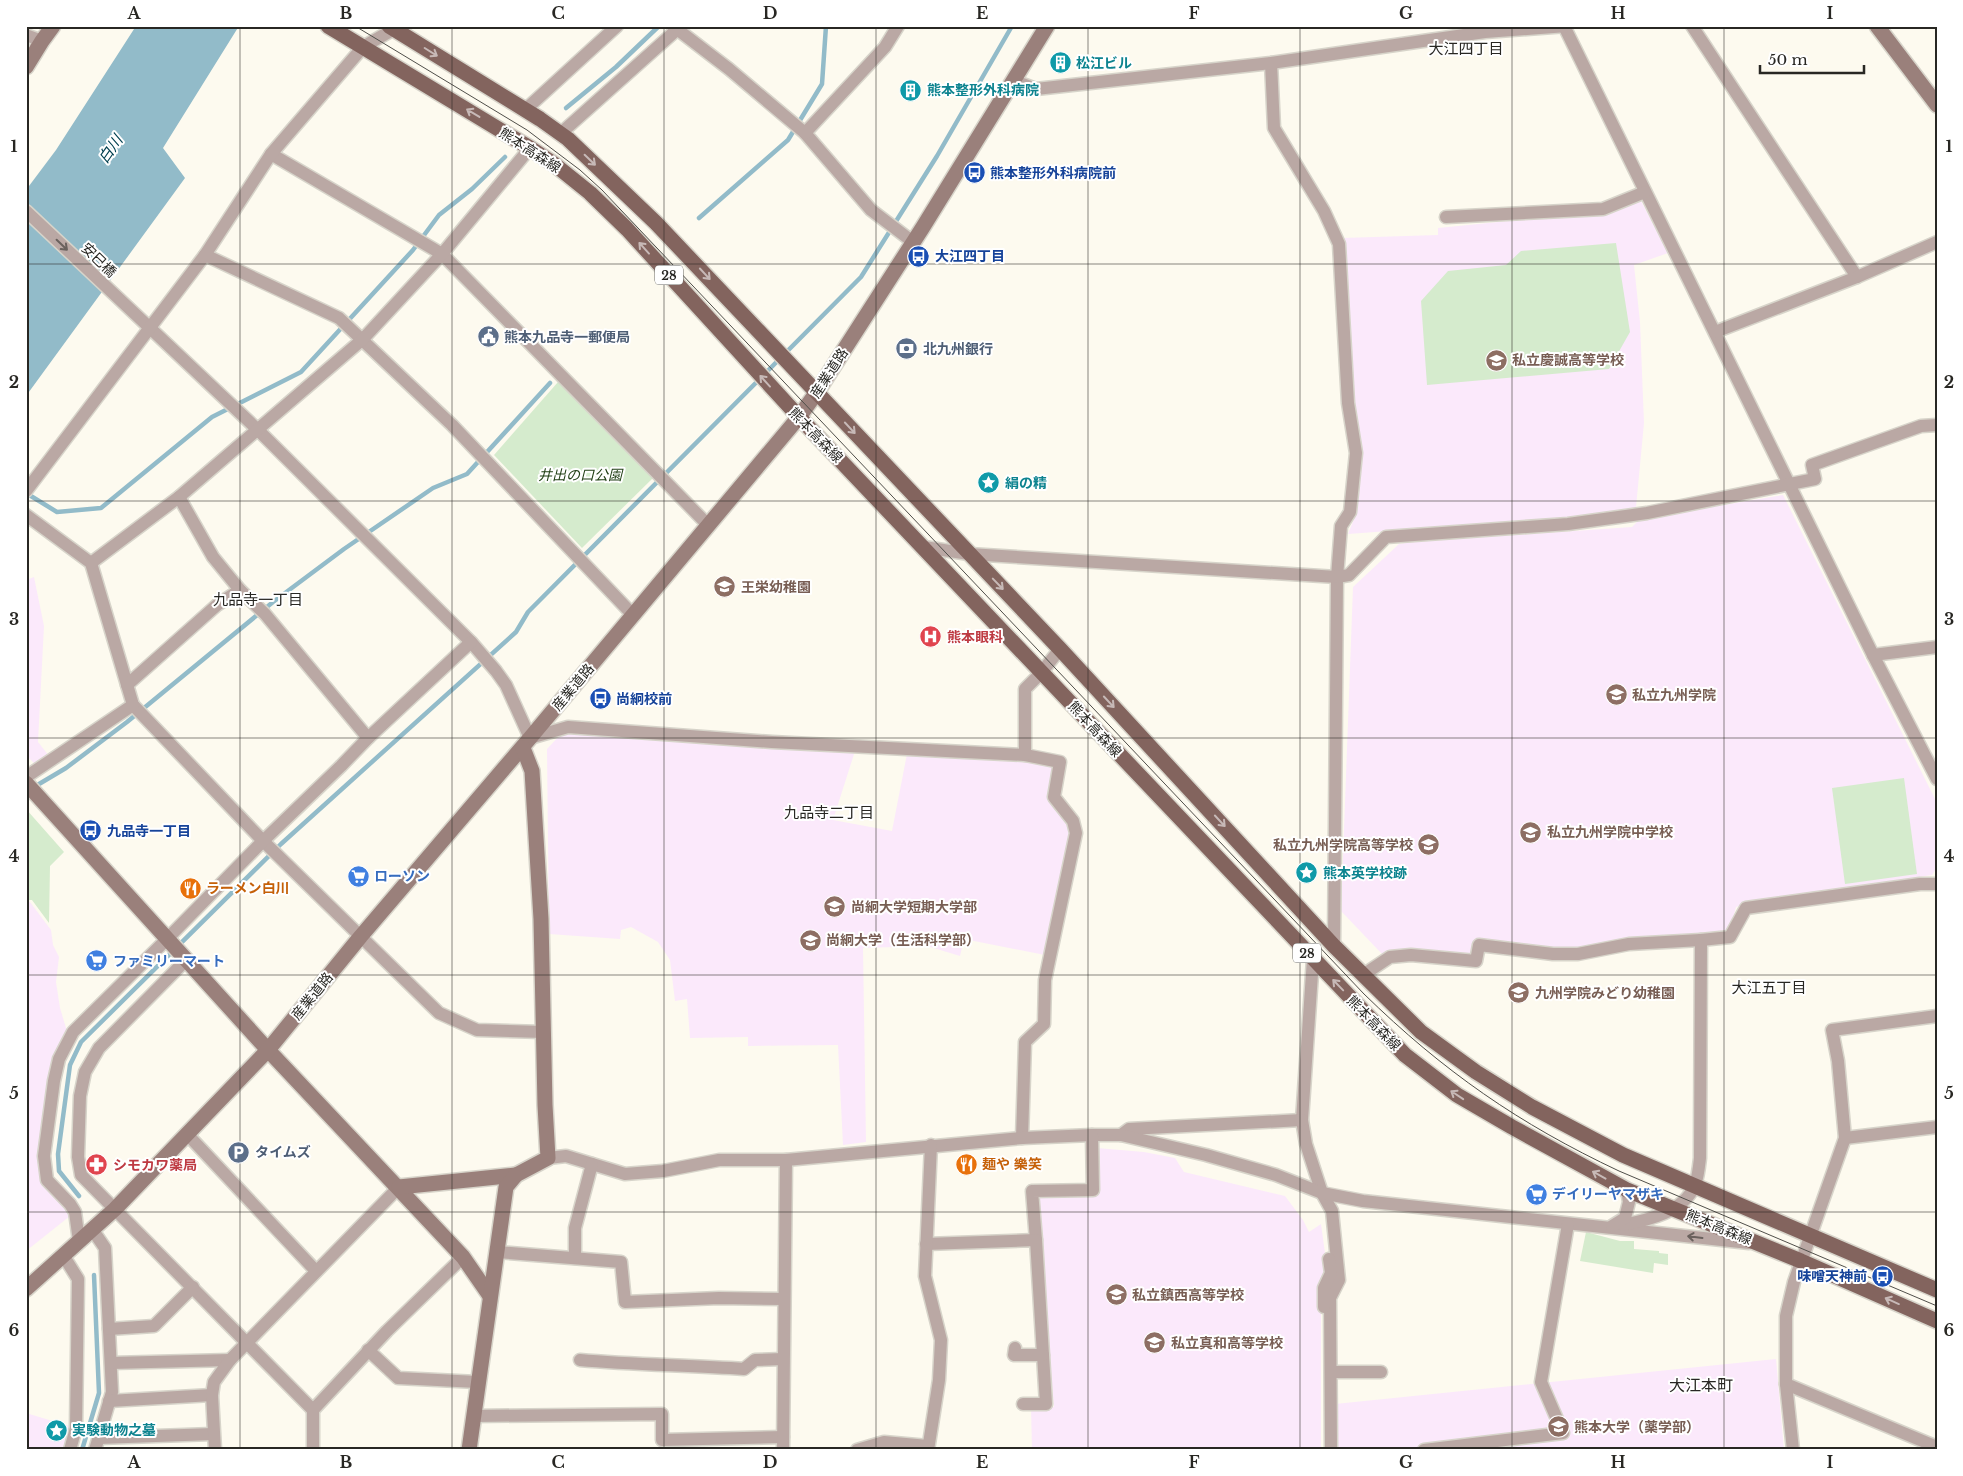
<svg xmlns="http://www.w3.org/2000/svg" width="1963" height="1476" viewBox="0 0 1963 1476" font-family="'Libre Baskerville','Noto Sans JP',serif">
<style>
.education{fill:#fbe9fb}
.green{fill:#d5ebcd}
.water{fill:#92bbc9}
.lines{fill:none;stroke-linecap:round;stroke-linejoin:round}
.stream{stroke:#92bbc9;stroke-width:4.5}
.street-casing{stroke:#d7d4ca;stroke-width:15}
.secondary-casing{stroke:#d7d4ca;stroke-width:18}
.primary-casing{stroke:#d7d4ca;stroke-width:18}
.street{stroke:#baa8a4;stroke-width:12}
.secondary{stroke:#9a807b;stroke-width:15}
.primary{stroke:#83645e;stroke-width:15}
.tram{stroke:#504f4a;stroke-width:1}
.oneway{stroke:#c7b9b7}
.oneway2{stroke:#6a615d}
.grid{fill:none;stroke:#282723;stroke-width:1;stroke-opacity:0.55}
.labels{text-anchor:middle;dominant-baseline:central;stroke-width:4;stroke-linejoin:round;paint-order:stroke}
.shield{fill:#fff;stroke:#686865;stroke-width:1}
.shield-label{font-size:12px;font-weight:bold;fill:#282723}
.culture-label{font-size:14px;font-weight:bold;fill:#0d838f;stroke:#fff;text-anchor:start}
.street-label{font-size:14px;fill:#282723;stroke:#fff}
.transit-label{font-size:14px;font-weight:bold;fill:#164399;stroke:#fff;text-anchor:start}
.service-label{font-size:14px;font-weight:bold;fill:#4e5e75;stroke:#fff;text-anchor:start}
.education-label{font-size:14px;font-weight:bold;fill:#785e54;stroke:#fff;text-anchor:start}
.park-label{font-size:14px;font-style:italic;fill:#203f14;stroke:#fff}
.health-label{font-size:14px;font-weight:bold;fill:#be3a42;stroke:#fff;text-anchor:start}
.shop-label{font-size:14px;font-weight:bold;fill:#366cbe;stroke:#fff;text-anchor:start}
.food-label{font-size:14px;font-weight:bold;fill:#c56008;stroke:#fff;text-anchor:start}
.neighbourhood-label{font-size:15px;fill:#282723;stroke:#fff}
.water-label{font-size:15px;font-style:italic;fill:#024050;stroke:#fff}
.quarter-label{font-size:16px;fill:#282723;stroke:#fff}
.neatline{fill:none;stroke:#282723;stroke-width:2}
.grid-label{font-size:16px;text-anchor:middle;font-weight:bold;fill:#282723}
</style>
<rect width="100%" height="100%" fill="#fdfaef"/>
<g class="education">
<polygon points="1639,197 1668,253 1634,265 1640,322 1644,423 1636,507 1623,514 1348,534 1354,519 1358,427 1353,398 1342,238 1438,235 1438,228 1597,212"/>
<polygon points="1783,495 1937,803 1937,867 1932,875 1751,903 1736,907 1731,926 1722,934 1558,950 1477,941 1474,957 1383,955 1341,911 1353,587 1399,544 1413,542 1632,527 1640,519"/>
<polygon points="34,577 44,626 38,742 49,756 36,765 26,755 26,580"/>
<polygon points="562,733 670,736 855,751 833,820 892,831 907,754 1053,762 1049,799 1070,821 1071,830 1045,955 964,939 960,956 927,946 863,948 866,1142 843,1145 838,1045 748,1046 748,1037 690,1038 687,999 675,1001 670,960 658,942 631,927 621,930 620,939 549,934 547,749"/>
<polygon points="26,902 30,902 51,930 53,945 59,957 56,982 60,1008 69,1038 59,1059 47,1180 75,1212 26,1251"/>
<polygon points="1097,1148 1144,1152 1175,1158 1184,1172 1285,1196 1303,1220 1309,1232 1321,1224 1328,1275 1321,1289 1321,1450 1032,1450 1031,1408 1054,1407 1036,1198 1041,1193 1098,1192"/>
<polygon points="1776,1359 1784,1450 1334,1450 1335,1404"/>
<polygon points="26,1413 76,1428 70,1450 26,1450"/>
</g>
<g class="green">
<polygon points="1616,243 1630,332 1609,369 1427,385 1421,301 1448,271 1506,265 1521,251"/>
<polygon points="558,382 653,478 582,548 494,455"/>
<polygon points="1904,778 1917,874 1845,884 1832,788"/>
<polygon points="26,809 64,852 50,866 49,923 32,900 26,900"/>
<polygon points="1586,1232 1620,1241 1634,1241 1634,1249 1659,1251 1659,1253 1668,1254 1668,1265 1654,1263 1653,1273 1580,1261"/>
</g>
<polygon class="water" points="136,26 239,26 163,148 185,178 26,396 26,190 56,150"/>
<g class="lines">
<g class="stream">
<polyline points="566,108 616,67 659,26"/>
<polyline points="699,218 788,140 822,84 826,26"/>
<polyline points="26,493 57,512 101,508 212,417 301,372 413,250 439,215 472,189 505,157"/>
<polyline points="34,787 66,768 127,722 273,602 344,549 433,488 467,474 550,383"/>
<polyline points="79,1196 59,1171 58,1154 70,1065 81,1042 281,844 516,632 528,612 861,277 937,156 1012,26"/>
<polyline points="82,1450 99,1393 94,1275"/>
</g>
<defs>
<g id="street">
<polyline points="673,26 729,69 805,133 871,210 913,242"/>
<polyline points="1564,26 1873,655 1937,779"/>
<polyline points="1692,26 1857,277"/>
<polyline points="26,35 42,41 36,47"/>
<polyline points="1271,63 1274,128 1324,211 1339,244 1348,403 1356,453 1350,512 1341,526 1337,577 1334,946"/>
<polyline points="1015,81 1036,89 1271,63 1485,32 1567,26"/>
<polyline points="525,110 617,26"/>
<polyline points="805,133 885,47 898,26"/>
<polyline points="560,134 681,26"/>
<polyline points="271,154 442,254 709,526"/>
<polyline points="26,211 258,430 471,642 496,671 506,685 530,738 568,727 772,742 1025,755 1060,762 1054,797 1073,821 1076,833 1045,980 1044,1024 1025,1042 1022,1138"/>
<polyline points="1446,217 1603,209 1645,192"/>
<polyline points="205,255 339,318 452,425 633,615"/>
<polyline points="1715,332 1857,277 1937,242"/>
<polyline points="26,491 205,255 271,154 363,47 394,29 397,26"/>
<polyline points="179,497 213,557 240,590 265,614 368,738"/>
<polyline points="26,515 91,563 133,705 263,841 439,1013 477,1030 543,1032"/>
<polyline points="924,547 969,554 1337,577 1349,575 1386,537 1568,524 1647,513 1815,479 1812,465 1921,426 1937,425"/>
<polyline points="91,563 179,497 363,339 442,254 530,148"/>
<polyline points="1873,655 1937,647"/>
<polyline points="127,685 217,605 240,590"/>
<polyline points="1025,755 1025,689 1041,673 1060,649"/>
<polyline points="26,777 133,705"/>
<polyline points="1313,959 1302,1120 1306,1144 1322,1193 1332,1211 1339,1280 1330,1298 1331,1450"/>
<polyline points="186,960 99,1048 85,1072 80,1096 78,1157 81,1175 313,1410"/>
<polyline points="1363,975 1390,957 1411,955 1476,961 1479,945 1553,954 1578,954 1629,944 1701,940"/>
<polyline points="187,1134 316,1271"/>
<polyline points="1121,1135 1129,1129 1302,1120"/>
<polyline points="1845,1138 1937,1127"/>
<polyline points="548,1158 566,1156 625,1174 663,1171 719,1160 786,1160 1022,1138 1092,1135 1121,1135 1206,1155 1276,1175 1322,1193 1363,1201 1749,1243"/>
<path d="M1623,1225C1648,1220 1684,1212 1695,1185C1698,1177 1699,1167 1700,1158L1701,940L1730,937L1746,908L1920,884H1937"/>
<polyline points="1612,1226 1625,1218 1629,1202 1627,1190"/>
<polyline points="92,1229 105,1248 112,1392 95,1450"/>
<polyline points="1036,1240 1032,1191 1093,1190 1092,1135"/>
<polyline points="79,1241 75,1212 70,1204 47,1180 44,1156 54,1081 59,1059 73,1032 167,939 263,841 341,766 368,738 471,642"/>
<polyline points="926,1244 1036,1240 1046,1404 1023,1404"/>
<polyline points="497,1252 621,1262 625,1302 719,1298 783,1299"/>
<polyline points="63,1255 78,1279 76,1428 70,1450"/>
<polyline points="575,1258 575,1228 592,1164"/>
<polyline points="1324,1307 1324,1288 1331,1273 1329,1259"/>
<polyline points="109,1329 154,1326 193,1287"/>
<polyline points="1015,1348 1014,1355 1043,1355"/>
<polyline points="368,1350 398,1378 477,1382"/>
<path d="M580,1360C635,1365 690,1365 744,1369L755,1360L783,1359"/>
<polyline points="111,1363 230,1360"/>
<polyline points="1331,1372 1381,1372"/>
<polyline points="1786,1384 1937,1447"/>
<polyline points="109,1401 212,1395"/>
<polyline points="474,1416 662,1414 662,1440 783,1437"/>
<polyline points="99,1438 213,1434"/>
<polyline points="215,1450 212,1395 214,1382 230,1360 399,1187"/>
<polyline points="313,1450 313,1410 387,1331 463,1257"/>
<polyline points="783,1450 786,1160"/>
<polyline points="857,1450 884,1442 928,1446"/>
<polyline points="928,1450 939,1380 941,1340 925,1276 931,1145"/>
<polyline points="1424,1450 1563,1433 1541,1382 1568,1224"/>
<polyline points="1793,1450 1786,1384 1786,1316 1794,1282 1845,1138 1838,1061 1832,1030 1937,1016"/>
</g>
<g id="secondary">
<polyline points="1877,26 1937,105"/>
<polyline points="26,67 42,41 53,26"/>
<polyline points="26,783 268,1050 463,1257 490,1296"/>
<polyline points="399,1187 516,1175"/>
<polyline points="26,1289 115,1209 268,1050 361,936 530,738 799,417 817,392 923,227 1047,26"/>
<polyline points="469,1450 506,1187 516,1175 548,1158 545,1105 541,919 532,771 523,748"/>
</g>
<g id="primary">
<polyline points="328,26 530,148 554,164 590,193 627,229 799,417 1405,1055 1457,1095 1512,1127 1627,1190 1801,1261 1937,1321"/>
<polyline points="389,26 540,119 568,139 656,223 1060,649 1334,946 1421,1032 1476,1072 1532,1107 1623,1155 1937,1290"/>
</g>
</defs>
<use href="#street" class="street-casing"/>
<use href="#secondary" class="secondary-casing"/>
<use href="#primary" class="primary-casing"/>
<use href="#street" class="street"/>
<use href="#secondary" class="secondary"/>
<use href="#primary" class="primary"/>
<path class="tram" d="M355,26L527,130L580,170L602,190L1364,994C1443,1071 1519,1124 1619,1171L1937,1306"/>
</g>
<defs><path id="oneway-shaft" d="M-6 0H5M1.5-3L5.5 0L1.5 3" fill="none" stroke-width="1.6" stroke-linecap="round" stroke-linejoin="round" transform="scale(1.25)"/></defs>
<g class="oneway">
<use href="#oneway-shaft" transform="translate(431 52) rotate(32)"/>
<use href="#oneway-shaft" transform="translate(473 113) rotate(-149)"/>
<use href="#oneway-shaft" transform="translate(590 160) rotate(44)"/>
<use href="#oneway-shaft" transform="translate(644 248) rotate(-132)"/>
<use href="#oneway-shaft" transform="translate(705 274) rotate(47)"/>
<use href="#oneway-shaft" transform="translate(765 381) rotate(-132)"/>
<use href="#oneway-shaft" transform="translate(850 428) rotate(47)"/>
<use href="#oneway-shaft" transform="translate(998 584) rotate(46)"/>
<use href="#oneway-shaft" transform="translate(1109 702) rotate(47)"/>
<use href="#oneway-shaft" transform="translate(1220 821) rotate(47)"/>
<use href="#oneway-shaft" transform="translate(1338 985) rotate(-134)"/>
<use href="#oneway-shaft" transform="translate(1457 1095) rotate(-146)"/>
<use href="#oneway-shaft" transform="translate(1599 1175) rotate(-151)"/>
<use href="#oneway-shaft" transform="translate(1892 1301) rotate(-156)"/>
</g>
<g class="oneway2">
<use href="#oneway-shaft" transform="translate(62 245) rotate(44)"/>
<use href="#oneway-shaft" transform="translate(1695 1237) rotate(-173)"/>
</g>
<path class="grid" d="M240,26V1450M452,26V1450M664,26V1450M876,26V1450M1088,26V1450M1300,26V1450M1512,26V1450M1724,26V1450M26,264H1937M26,501H1937M26,738H1937M26,975H1937M26,1212H1937"/>
<defs>
<symbol id="building-disc" viewBox="-11 -11 22 22"><circle r="9.5" fill="#0f9aa8" stroke="#fff"/><path d="M-4-6H4V6H1V3H-1V6H-4ZM-2.5-4.3h1.7v1.8h-1.7ZM.8-4.3h1.7v1.8H.8ZM-2.5-1h1.7V.8h-1.7ZM.8-1h1.7V.8H.8Z" fill="#fff"/></symbol>
<symbol id="bus-disc" viewBox="-11 -11 22 22"><circle r="9.5" fill="#1a4fb4" stroke="#fff"/><path d="M-5-6H5V4H4V6H2V4H-2V6H-4V4H-5ZM-3.5-4V0h7V-4ZM-3.5 1.2v1.5H-2V1.2ZM2 1.2v1.5H3.5V1.2Z" fill="#fff"/></symbol>
<symbol id="civic-disc" viewBox="-11 -11 22 22"><circle r="9.5" fill="#5c6f8a" stroke="#fff"/><path d="M-.6-6.5H3V-4.5H.6V-3L4-1V1h2V6H-6V1h2V-1L-.6-3ZM-1.2 2.5V6h2.4V2.5Z" fill="#fff"/></symbol>
<symbol id="bank-disc" viewBox="-11 -11 22 22"><circle r="9.5" fill="#5c6f8a" stroke="#fff"/><path d="M-6-4H6V4H-6ZM0-2.3a2.3 2.3 0 1 0 0 4.6a2.3 2.3 0 1 0 0-4.6Z" fill="#fff"/></symbol>
<symbol id="school-disc" viewBox="-11 -11 22 22"><circle r="9.5" fill="#8d6e63" stroke="#fff"/><path d="M0-5L7-2L0 1L-7-2ZM-4 1L0 2.5L4 1V4Q0 6-4 4Z" fill="#fff"/></symbol>
<symbol id="sight-disc" viewBox="-11 -11 22 22"><circle r="9.5" fill="#0f9aa8" stroke="#fff"/><path d="M0-6L1.8-2.2L6-1.7L2.9 1.2L3.7 5.4L0 3.3L-3.7 5.4L-2.9 1.2L-6-1.7L-1.8-2.2Z" fill="#fff"/></symbol>
<symbol id="hospital-disc" viewBox="-11 -11 22 22"><circle r="9.5" fill="#e0444e" stroke="#fff"/><path d="M-5-5h3v3.5h4V-5h3V5h-3V1.5h-4V5h-3Z" fill="#fff"/></symbol>
<symbol id="supermarket-disc" viewBox="-11 -11 22 22"><circle r="9.5" fill="#3f7fe0" stroke="#fff"/><path d="M-6-5.5h2.5l.6 2H6L4.5 2H-2.5L-4.4-4H-6ZM-1.5 3.2a1.3 1.3 0 1 0 .1 0ZM3 3.2a1.3 1.3 0 1 0 .1 0Z" fill="#fff"/></symbol>
<symbol id="restaurant-disc" viewBox="-11 -11 22 22"><circle r="9.5" fill="#e8710a" stroke="#fff"/><path d="M-5-6h1v4h1v-4h1v4h1v-4h1v5L-1.5 .5V6h-2V.5L-5-1ZM5-6V6H3V1.5H1.5Q1.5-4 5-6Z" fill="#fff"/></symbol>
<symbol id="university-disc" viewBox="-11 -11 22 22"><circle r="9.5" fill="#8d6e63" stroke="#fff"/><path d="M0-5L7-2L0 1L-7-2ZM-4 1L0 2.5L4 1V4Q0 6-4 4Z" fill="#fff"/></symbol>
<symbol id="parking-disc" viewBox="-11 -11 22 22"><circle r="9.5" fill="#5c6f8a" stroke="#fff"/><path d="M-3.5-5.5H1a3.5 3.5 0 0 1 0 7H-1V5.5H-3.5ZM-1-3.4V-.6H.8a1.4 1.4 0 0 0 0-2.8Z" fill="#fff"/></symbol>
<symbol id="pharmacy-disc" viewBox="-11 -11 22 22"><circle r="9.5" fill="#e0444e" stroke="#fff"/><path d="M-2-6h4v4h4v4h-4v4h-4v-4h-4v-4h4Z" fill="#fff"/></symbol>
</defs>
<g fill-rule="evenodd">
<use href="#building-disc" x="1048" y="50" width="25" height="25"/>
<use href="#building-disc" x="898" y="78" width="25" height="25"/>
<use href="#bus-disc" x="962" y="160" width="25" height="25"/>
<use href="#bus-disc" x="906" y="244" width="25" height="25"/>
<use href="#civic-disc" x="476" y="324" width="25" height="25"/>
<use href="#bank-disc" x="894" y="336" width="25" height="25"/>
<use href="#school-disc" x="1484" y="348" width="25" height="25"/>
<use href="#sight-disc" x="976" y="470" width="25" height="25"/>
<use href="#school-disc" x="712" y="574" width="25" height="25"/>
<use href="#hospital-disc" x="918" y="624" width="25" height="25"/>
<use href="#school-disc" x="1604" y="682" width="25" height="25"/>
<use href="#bus-disc" x="588" y="686" width="25" height="25"/>
<use href="#bus-disc" x="78" y="818" width="25" height="25"/>
<use href="#school-disc" x="1518" y="820" width="25" height="25"/>
<use href="#school-disc" x="1416" y="832" width="25" height="25"/>
<use href="#sight-disc" x="1294" y="860" width="25" height="25"/>
<use href="#supermarket-disc" x="346" y="864" width="25" height="25"/>
<use href="#restaurant-disc" x="178" y="876" width="25" height="25"/>
<use href="#university-disc" x="822" y="894" width="25" height="25"/>
<use href="#university-disc" x="798" y="928" width="25" height="25"/>
<use href="#supermarket-disc" x="84" y="948" width="25" height="25"/>
<use href="#school-disc" x="1506" y="980" width="25" height="25"/>
<use href="#parking-disc" x="226" y="1140" width="25" height="25"/>
<use href="#restaurant-disc" x="954" y="1152" width="25" height="25"/>
<use href="#pharmacy-disc" x="84" y="1152" width="25" height="25"/>
<use href="#supermarket-disc" x="1524" y="1182" width="25" height="25"/>
<use href="#bus-disc" x="1870" y="1264" width="25" height="25"/>
<use href="#school-disc" x="1104" y="1282" width="25" height="25"/>
<use href="#school-disc" x="1142" y="1330" width="25" height="25"/>
<use href="#university-disc" x="1546" y="1414" width="25" height="25"/>
<use href="#sight-disc" x="44" y="1418" width="25" height="25"/>
</g>
<g class="labels">
<g class="shield">
<rect x="655" y="265.5" width="28" height="19" rx="4"/>
<rect x="1293" y="943.5" width="28" height="19" rx="4"/>
</g>
<g class="shield-label">
<text x="669" y="275">28</text>
<text x="1307" y="953">28</text>
</g>
<g class="culture-label">
<text x="1076" y="63">松江ビル</text>
<text x="927" y="90">熊本整形外科病院</text>
<text x="1005" y="483">絹の精</text>
<text x="1323" y="873">熊本英学校跡</text>
<text x="72" y="1430">実験動物之墓</text>
</g>
<g class="street-label">
<text transform="translate(530 150) rotate(33)">熊本高森線</text>
<text transform="translate(99 260) rotate(44)">安巳橋</text>
<text transform="translate(829 373) rotate(-57)">産業道路</text>
<text transform="translate(816 435) rotate(46)">熊本高森線</text>
<text transform="translate(573 687) rotate(-50)">産業道路</text>
<text transform="translate(1095 729) rotate(47)">熊本高森線</text>
<text transform="translate(312 996) rotate(-51)">産業道路</text>
<text transform="translate(1374 1023) rotate(46)">熊本高森線</text>
<text transform="translate(1719 1227) rotate(22)">熊本高森線</text>
</g>
<g class="transit-label">
<text x="990" y="173">熊本整形外科病院前</text>
<text x="935" y="256">大江四丁目</text>
<text x="616" y="699">尚絅校前</text>
<text x="107" y="831">九品寺一丁目</text>
<text x="1867" y="1276" text-anchor="end">味噌天神前</text>
</g>
<g class="service-label">
<text x="504" y="337">熊本九品寺一郵便局</text>
<text x="923" y="349">北九州銀行</text>
<text x="255" y="1152">タイムズ</text>
</g>
<g class="education-label">
<text x="1512" y="360">私立慶誠高等学校</text>
<text x="741" y="587">王栄幼稚園</text>
<text x="1632" y="695">私立九州学院</text>
<text x="1547" y="832">私立九州学院中学校</text>
<text x="1413" y="845" text-anchor="end">私立九州学院高等学校</text>
<text x="851" y="907">尚絅大学短期大学部</text>
<text x="826" y="940">尚絅大学（生活科学部）</text>
<text x="1535" y="993">九州学院みどり幼稚園</text>
<text x="1132" y="1295">私立鎮西高等学校</text>
<text x="1171" y="1343">私立真和高等学校</text>
<text x="1574" y="1427">熊本大学（薬学部）</text>
</g>
<g class="park-label">
<text x="580" y="475">井出の口公園</text>
</g>
<g class="health-label">
<text x="947" y="637">熊本眼科</text>
<text x="113" y="1165">シモカワ薬局</text>
</g>
<g class="shop-label">
<text x="374" y="876">ローソン</text>
<text x="113" y="961">ファミリーマート</text>
<text x="1552" y="1194">デイリーヤマザキ</text>
</g>
<g class="food-label">
<text x="206" y="888">ラーメン白川</text>
<text x="982" y="1164">麺や 樂笑</text>
</g>
<g class="neighbourhood-label">
<text x="1466" y="48">大江四丁目</text>
<text x="258" y="599">九品寺一丁目</text>
<text x="829" y="812">九品寺二丁目</text>
<text x="1769" y="987">大江五丁目</text>
</g>
<g class="water-label">
<text transform="translate(110 149) rotate(-55)">白川</text>
</g>
<g class="quarter-label">
<text x="1701" y="1385">大江本町</text>
</g>
</g>
<rect width="1963" height="1476" fill="none" stroke="#ffffff" stroke-width="55"/>
<path d="M1760 65v8h104v-8" fill="none" stroke="#282723" stroke-width="2.5"/>
<text x="1768" y="65" font-size="15" fill="#282723" stroke="#ffffff" stroke-width="4" paint-order="stroke">50 m</text>
<rect x="28" y="28" width="1908" height="1420" class="neatline"/>
<g class="grid-label">
<text x="134" y="19">A</text>
<text x="346" y="19">B</text>
<text x="558" y="19">C</text>
<text x="770" y="19">D</text>
<text x="982" y="19">E</text>
<text x="1194" y="19">F</text>
<text x="1406" y="19">G</text>
<text x="1618" y="19">H</text>
<text x="1830" y="19">I</text>
<text x="14" y="152">1</text>
<text x="1949" y="152">1</text>
<text x="14" y="388">2</text>
<text x="1949" y="388">2</text>
<text x="14" y="625">3</text>
<text x="1949" y="625">3</text>
<text x="14" y="862">4</text>
<text x="1949" y="862">4</text>
<text x="14" y="1099">5</text>
<text x="1949" y="1099">5</text>
<text x="14" y="1336">6</text>
<text x="1949" y="1336">6</text>
<text x="134" y="1468">A</text>
<text x="346" y="1468">B</text>
<text x="558" y="1468">C</text>
<text x="770" y="1468">D</text>
<text x="982" y="1468">E</text>
<text x="1194" y="1468">F</text>
<text x="1406" y="1468">G</text>
<text x="1618" y="1468">H</text>
<text x="1830" y="1468">I</text>
</g>
</svg>
